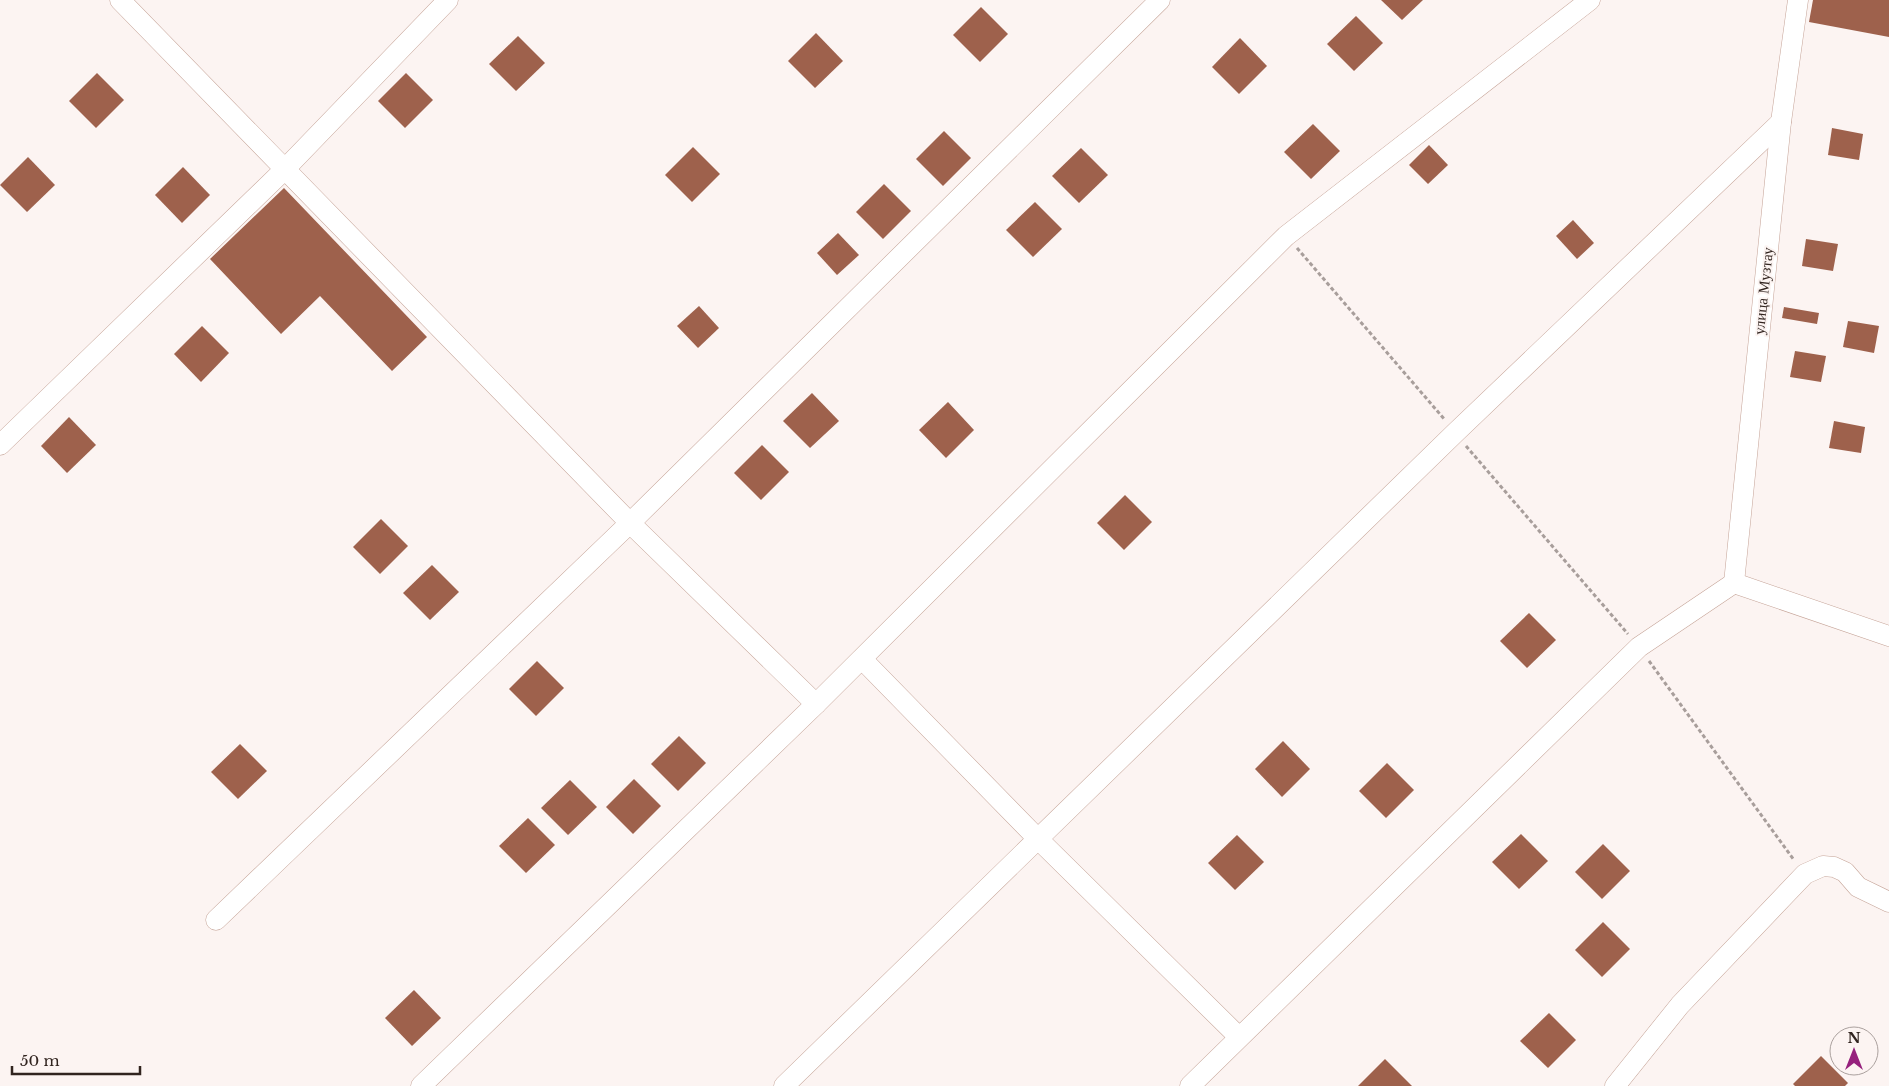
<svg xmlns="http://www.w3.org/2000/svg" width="1889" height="1086" viewBox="0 0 1889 1086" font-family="'Libre Baskerville',serif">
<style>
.building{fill:#9e614c}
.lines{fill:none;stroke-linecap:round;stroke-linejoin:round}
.minor-casing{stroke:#c5a397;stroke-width:21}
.path{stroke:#a89e9b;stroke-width:3;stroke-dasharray:4 2.5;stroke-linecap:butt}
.minor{stroke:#fff;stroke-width:20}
.labels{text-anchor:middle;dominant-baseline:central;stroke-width:4;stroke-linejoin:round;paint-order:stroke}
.street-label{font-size:15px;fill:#31241f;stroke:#fcf4f2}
</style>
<rect width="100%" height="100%" fill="#fcf4f2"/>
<g class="building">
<polygon points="1381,0 1423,0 1402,20"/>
<polygon points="1813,0 1889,0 1889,37 1809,22"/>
<polygon points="981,7 1008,34 980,62 953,35"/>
<polygon points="1356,16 1383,43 1354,71 1327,44"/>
<polygon points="816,33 843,61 815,88 788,61"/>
<polygon points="518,36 545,63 516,91 489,64"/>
<polygon points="1240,38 1267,66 1239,94 1212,67"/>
<polygon points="97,73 124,100 96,128 69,101"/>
<polygon points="406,73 433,100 405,128 378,101"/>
<polygon points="1313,124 1340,151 1311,179 1284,152"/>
<polygon points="1832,128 1863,134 1859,160 1828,155"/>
<polygon points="944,131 971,158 943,186 916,159"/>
<polygon points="1429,145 1448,165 1428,184 1409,165"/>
<polygon points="693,147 720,174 692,202 665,175"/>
<polygon points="1081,148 1108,175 1079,203 1052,176"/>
<polygon points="28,157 55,185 27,212 0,185"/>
<polygon points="183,167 210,195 182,223 155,195"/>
<polygon points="884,184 911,211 883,239 856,212"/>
<polygon points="284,188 427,337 392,371 320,296 281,334 210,259"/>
<polygon points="1035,202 1062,229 1033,257 1006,230"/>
<polygon points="1573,220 1594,243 1577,259 1556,236"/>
<polygon points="838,233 859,255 837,275 817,253"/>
<polygon points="1806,239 1838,244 1833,271 1802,266"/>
<polygon points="699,306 719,328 698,348 677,326"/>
<polygon points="1784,307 1819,313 1817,324 1782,318"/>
<polygon points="1848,321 1879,326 1874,353 1843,347"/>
<polygon points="202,326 229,353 201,382 174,354"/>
<polygon points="1795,351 1826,356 1821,382 1790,377"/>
<polygon points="812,393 839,421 810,448 783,421"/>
<polygon points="948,402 974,430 946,458 919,430"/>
<polygon points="69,417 96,445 67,473 41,446"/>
<polygon points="1834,421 1865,427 1861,453 1829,448"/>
<polygon points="762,445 789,472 761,500 734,473"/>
<polygon points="1125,495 1152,522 1124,550 1097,523"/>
<polygon points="381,519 408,546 380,574 353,547"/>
<polygon points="432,565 459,592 430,620 403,593"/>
<polygon points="1529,613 1556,640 1527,668 1500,641"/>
<polygon points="537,661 564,688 536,716 509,689"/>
<polygon points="679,736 706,763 678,791 651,764"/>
<polygon points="1283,741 1310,769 1282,797 1255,769"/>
<polygon points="240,744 267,771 238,799 211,772"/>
<polygon points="1387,763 1414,790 1386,818 1359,791"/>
<polygon points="634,779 661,806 633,834 606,807"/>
<polygon points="570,780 597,807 568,835 541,808"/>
<polygon points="528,818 555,845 526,873 499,846"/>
<polygon points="1521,834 1548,861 1519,889 1492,862"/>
<polygon points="1237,835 1264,862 1235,890 1208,863"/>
<polygon points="1603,844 1630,871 1602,899 1575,872"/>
<polygon points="1603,922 1630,949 1602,977 1575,950"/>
<polygon points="414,990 441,1018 412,1046 385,1018"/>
<polygon points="1549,1013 1576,1040 1548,1068 1520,1041"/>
<polygon points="1821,1056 1848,1083 1845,1086 1795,1086 1793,1084"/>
<polygon points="1385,1059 1412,1086 1358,1086"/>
</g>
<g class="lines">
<defs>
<g id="minor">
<polyline points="120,0 630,523 816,704"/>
<polyline points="0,445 284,170 448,0"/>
<polyline points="1734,583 1781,122 1798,0"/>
<polyline points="1734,583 1889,636"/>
<polyline points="862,659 1038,839 1239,1037"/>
<polyline points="216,920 630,523 1160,0"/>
<polyline points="421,1086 816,704 1286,236 1590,0"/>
<polyline points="784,1086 1455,433 1781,122"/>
<polyline points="1190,1086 1639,647 1734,583"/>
<polyline points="1615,1086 1680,1005 1805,874 1823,866 1834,867 1845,872 1858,887 1889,902"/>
</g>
</defs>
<use href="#minor" class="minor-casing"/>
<g class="path">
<polyline points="1297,248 1445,420"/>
<polyline points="1466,446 1628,634"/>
<polyline points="1649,661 1794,860"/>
</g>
<use href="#minor" class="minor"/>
</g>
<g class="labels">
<g class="street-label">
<text transform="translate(1763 291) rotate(-84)">улица Музтау</text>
</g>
</g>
<g transform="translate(1854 1051)"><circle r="24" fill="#fcf4f2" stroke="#aba19e"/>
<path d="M0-4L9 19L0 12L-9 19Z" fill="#96217d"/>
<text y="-8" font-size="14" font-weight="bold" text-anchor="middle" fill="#31241f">N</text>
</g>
<path d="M12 1066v8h128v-8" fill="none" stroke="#31241f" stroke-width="2.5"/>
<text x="20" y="1066" font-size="15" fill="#31241f" stroke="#fcf4f2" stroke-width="4" paint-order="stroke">50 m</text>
</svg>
